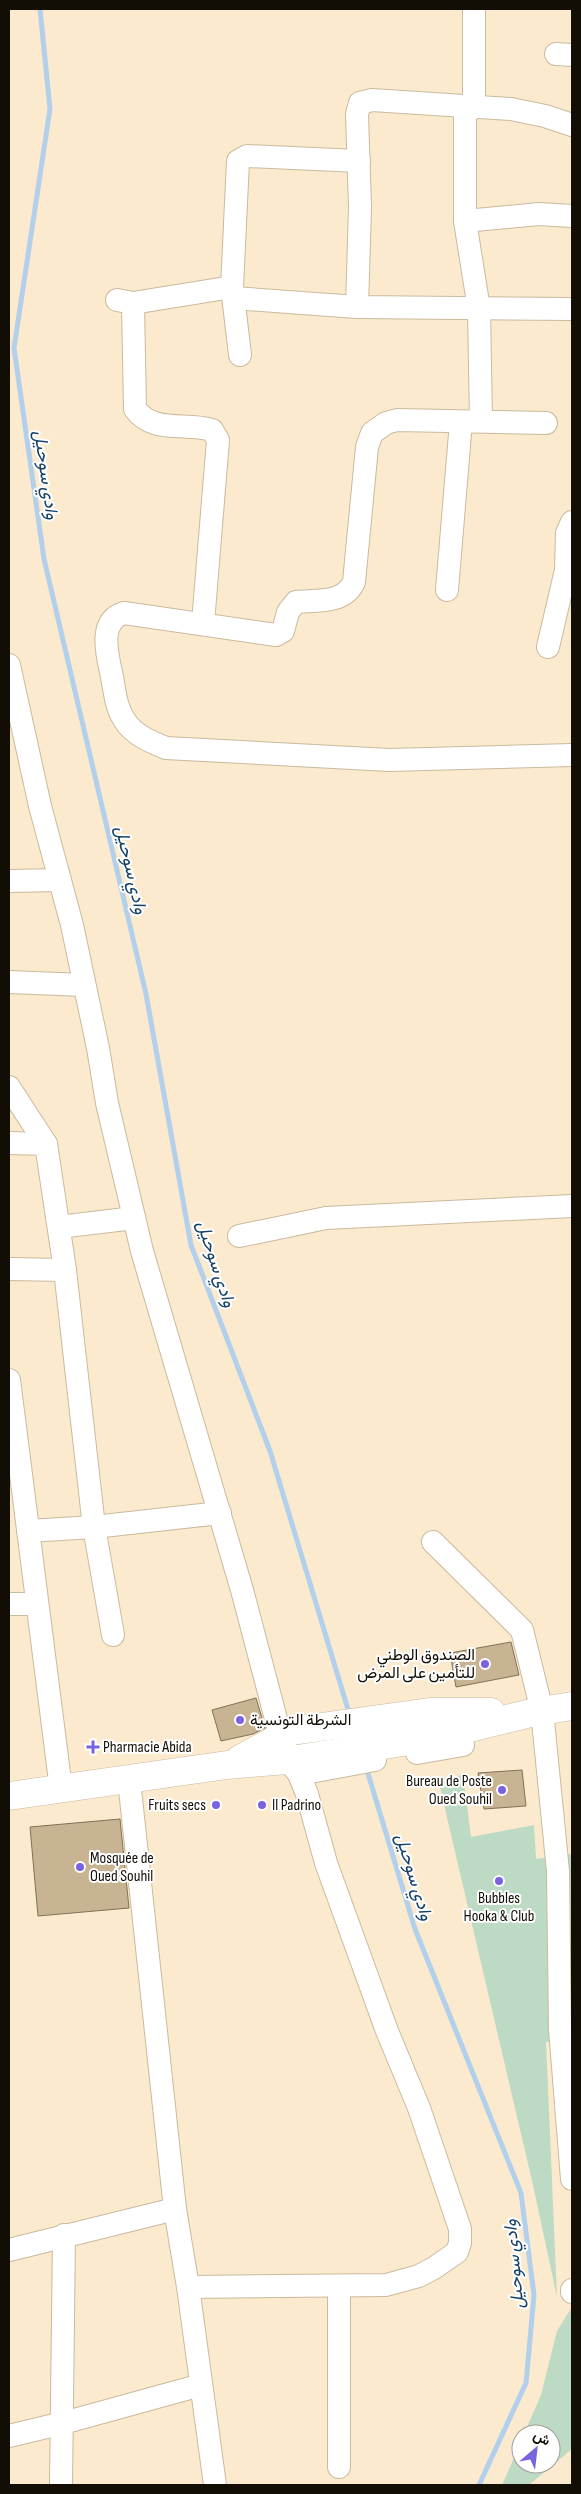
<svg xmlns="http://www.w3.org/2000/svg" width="581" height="2494" viewBox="0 0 581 2494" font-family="'Sofia Sans Condensed',Vazirmatn,sans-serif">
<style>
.green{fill:#bcdac4}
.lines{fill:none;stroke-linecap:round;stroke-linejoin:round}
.stream{stroke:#b2cfec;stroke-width:5}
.building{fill:#c8b493;stroke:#807158}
.minor-casing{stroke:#caba9e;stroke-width:24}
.major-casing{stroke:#caba9e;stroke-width:29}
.minor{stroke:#fff;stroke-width:22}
.major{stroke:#fff;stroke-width:28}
.poi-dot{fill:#7963de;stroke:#fff;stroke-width:2}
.labels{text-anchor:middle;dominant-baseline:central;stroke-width:4;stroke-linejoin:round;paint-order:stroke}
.poi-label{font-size:16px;fill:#130e05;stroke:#fff;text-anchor:start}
.water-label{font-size:18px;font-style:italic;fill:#154167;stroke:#fff}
</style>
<rect width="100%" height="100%" fill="#fbeacd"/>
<g class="green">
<polygon points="463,1775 471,1837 534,1825 536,1859 572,1854 572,2037 546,2042 557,2297 533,2185 438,1779"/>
<polygon points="572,2307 572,2449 529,2485 502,2485 521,2442 521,2464 551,2464 551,2434 524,2434 541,2395 557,2331"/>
</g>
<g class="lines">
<g class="stream">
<polyline points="40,9 50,109 14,348 44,559 146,994 191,1245 270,1451 350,1716"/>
<polyline points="366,1767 415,1929 521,2193 534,2295 526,2383 479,2485"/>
</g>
</g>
<g class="building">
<polygon points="511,1642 519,1675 456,1687 450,1653"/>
<polygon points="256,1698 265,1728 253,1734 221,1741 212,1710"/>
<polygon points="522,1770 526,1806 484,1809 478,1773"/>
<polygon points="120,1819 129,1908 38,1916 30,1827"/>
</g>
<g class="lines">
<defs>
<g id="minor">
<polyline points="556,54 572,55"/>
<polyline points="465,108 465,221 479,309 481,421"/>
<polyline points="474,108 474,9"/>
<polyline points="465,221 539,214 572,216"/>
<polyline points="234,298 357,307 572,309"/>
<polyline points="117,300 133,303 232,287"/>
<path d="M133,303L135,409C153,434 186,422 212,430L218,440L203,623"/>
<polyline points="357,307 360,207 357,114 360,103 372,100 511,109 545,116 572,125"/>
<polyline points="240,355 232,287 238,161 247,156 359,161"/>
<path d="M546,423L397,420L386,423L372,433L367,447L354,582C344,604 317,600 296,602L288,612L283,631L276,635L124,613C97,621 108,657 112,677C115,693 116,708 125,721C134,735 151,742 166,748L389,760L572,755"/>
<polyline points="447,590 461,422"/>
<polyline points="548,647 566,570 567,533 572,522"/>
<polyline points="9,665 40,806 72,925 98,1048 107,1103 142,1251 242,1590 281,1738 288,1760 299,1774 307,1794 326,1863 387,2031 419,2108 460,2229 460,2243 457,2252 434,2268 419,2276 386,2285 188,2287"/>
<polyline points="9,881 60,880"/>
<polyline points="9,982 84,985"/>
<polyline points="9,1087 46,1144"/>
<polyline points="9,1143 46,1144 65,1270 94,1527 113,1635"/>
<polyline points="59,1227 134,1218"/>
<polyline points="239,1236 326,1218 572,1206"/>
<polyline points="9,1269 65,1270"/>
<polyline points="9,1380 61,1789"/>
<polyline points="28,1531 94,1527 220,1513"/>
<polyline points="433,1542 522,1630 542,1711 558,1871 560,2029 572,2179"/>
<polyline points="9,1604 37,1604"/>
<polyline points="417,1753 463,1745"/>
<polyline points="299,1774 375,1760"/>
<polyline points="175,2209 188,2287 215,2485"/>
<polyline points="9,2250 175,2209 129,1780"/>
<polyline points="339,2286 339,2467"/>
<polyline points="572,2292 572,2290"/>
<polyline points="9,2436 63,2423 201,2385"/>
<polyline points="61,2485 64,2235"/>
</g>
<g id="major">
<polyline points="240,1759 292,1731 430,1712 491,1712"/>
<polyline points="9,1796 227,1765 298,1759 433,1737 535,1712 572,1706"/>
</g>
</defs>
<use href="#minor" class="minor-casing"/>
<use href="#major" class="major-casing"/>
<use href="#minor" class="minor"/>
<use href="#major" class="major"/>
</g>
<g class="poi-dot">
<circle cx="485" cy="1664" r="5"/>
<circle cx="240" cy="1720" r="5"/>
<path d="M90.5 1739.5h5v5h5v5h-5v5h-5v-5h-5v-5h5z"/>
<circle cx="502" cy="1790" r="5"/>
<circle cx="216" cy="1805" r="5"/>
<circle cx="262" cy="1805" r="5"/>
<circle cx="80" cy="1867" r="5"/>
<circle cx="499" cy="1881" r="5"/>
</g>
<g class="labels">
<g class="poi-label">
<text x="475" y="1655" text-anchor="end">الصندوق الوطني<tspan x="475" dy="18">للتأمين على المرض</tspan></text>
<text x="250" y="1720">الشرطة التونسية</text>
<text x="103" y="1747">Pharmacie Abida</text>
<text x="492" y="1781" text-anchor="end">Bureau de Poste<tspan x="492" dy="18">Oued Souhil</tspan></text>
<text x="206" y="1805" text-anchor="end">Fruits secs</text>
<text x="272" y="1805">Il Padrino</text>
<text x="90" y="1858">Mosquée de<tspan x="90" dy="18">Oued Souhil</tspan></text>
<text x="499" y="1898" text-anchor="middle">Bubbles<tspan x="499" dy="18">Hooka &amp; Club</tspan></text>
</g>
<g class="water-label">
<text transform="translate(46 475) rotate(82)">وادي سوحيل</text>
<text transform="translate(131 870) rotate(77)">وادي سوحيل</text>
<text transform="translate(216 1264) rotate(72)">وادي سوحيل</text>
<text transform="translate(414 1877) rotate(73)">وادي سوحيل</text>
<text transform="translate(514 2264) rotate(-95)">وادي سوحيل</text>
</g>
</g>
<rect width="581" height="2494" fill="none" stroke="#130e05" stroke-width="20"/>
<g transform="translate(536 2449) rotate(28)"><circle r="24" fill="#ffffff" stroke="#a19f9b"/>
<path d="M0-4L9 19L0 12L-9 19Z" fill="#7963de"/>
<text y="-8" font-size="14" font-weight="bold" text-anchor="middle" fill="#130e05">ش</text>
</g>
</svg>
